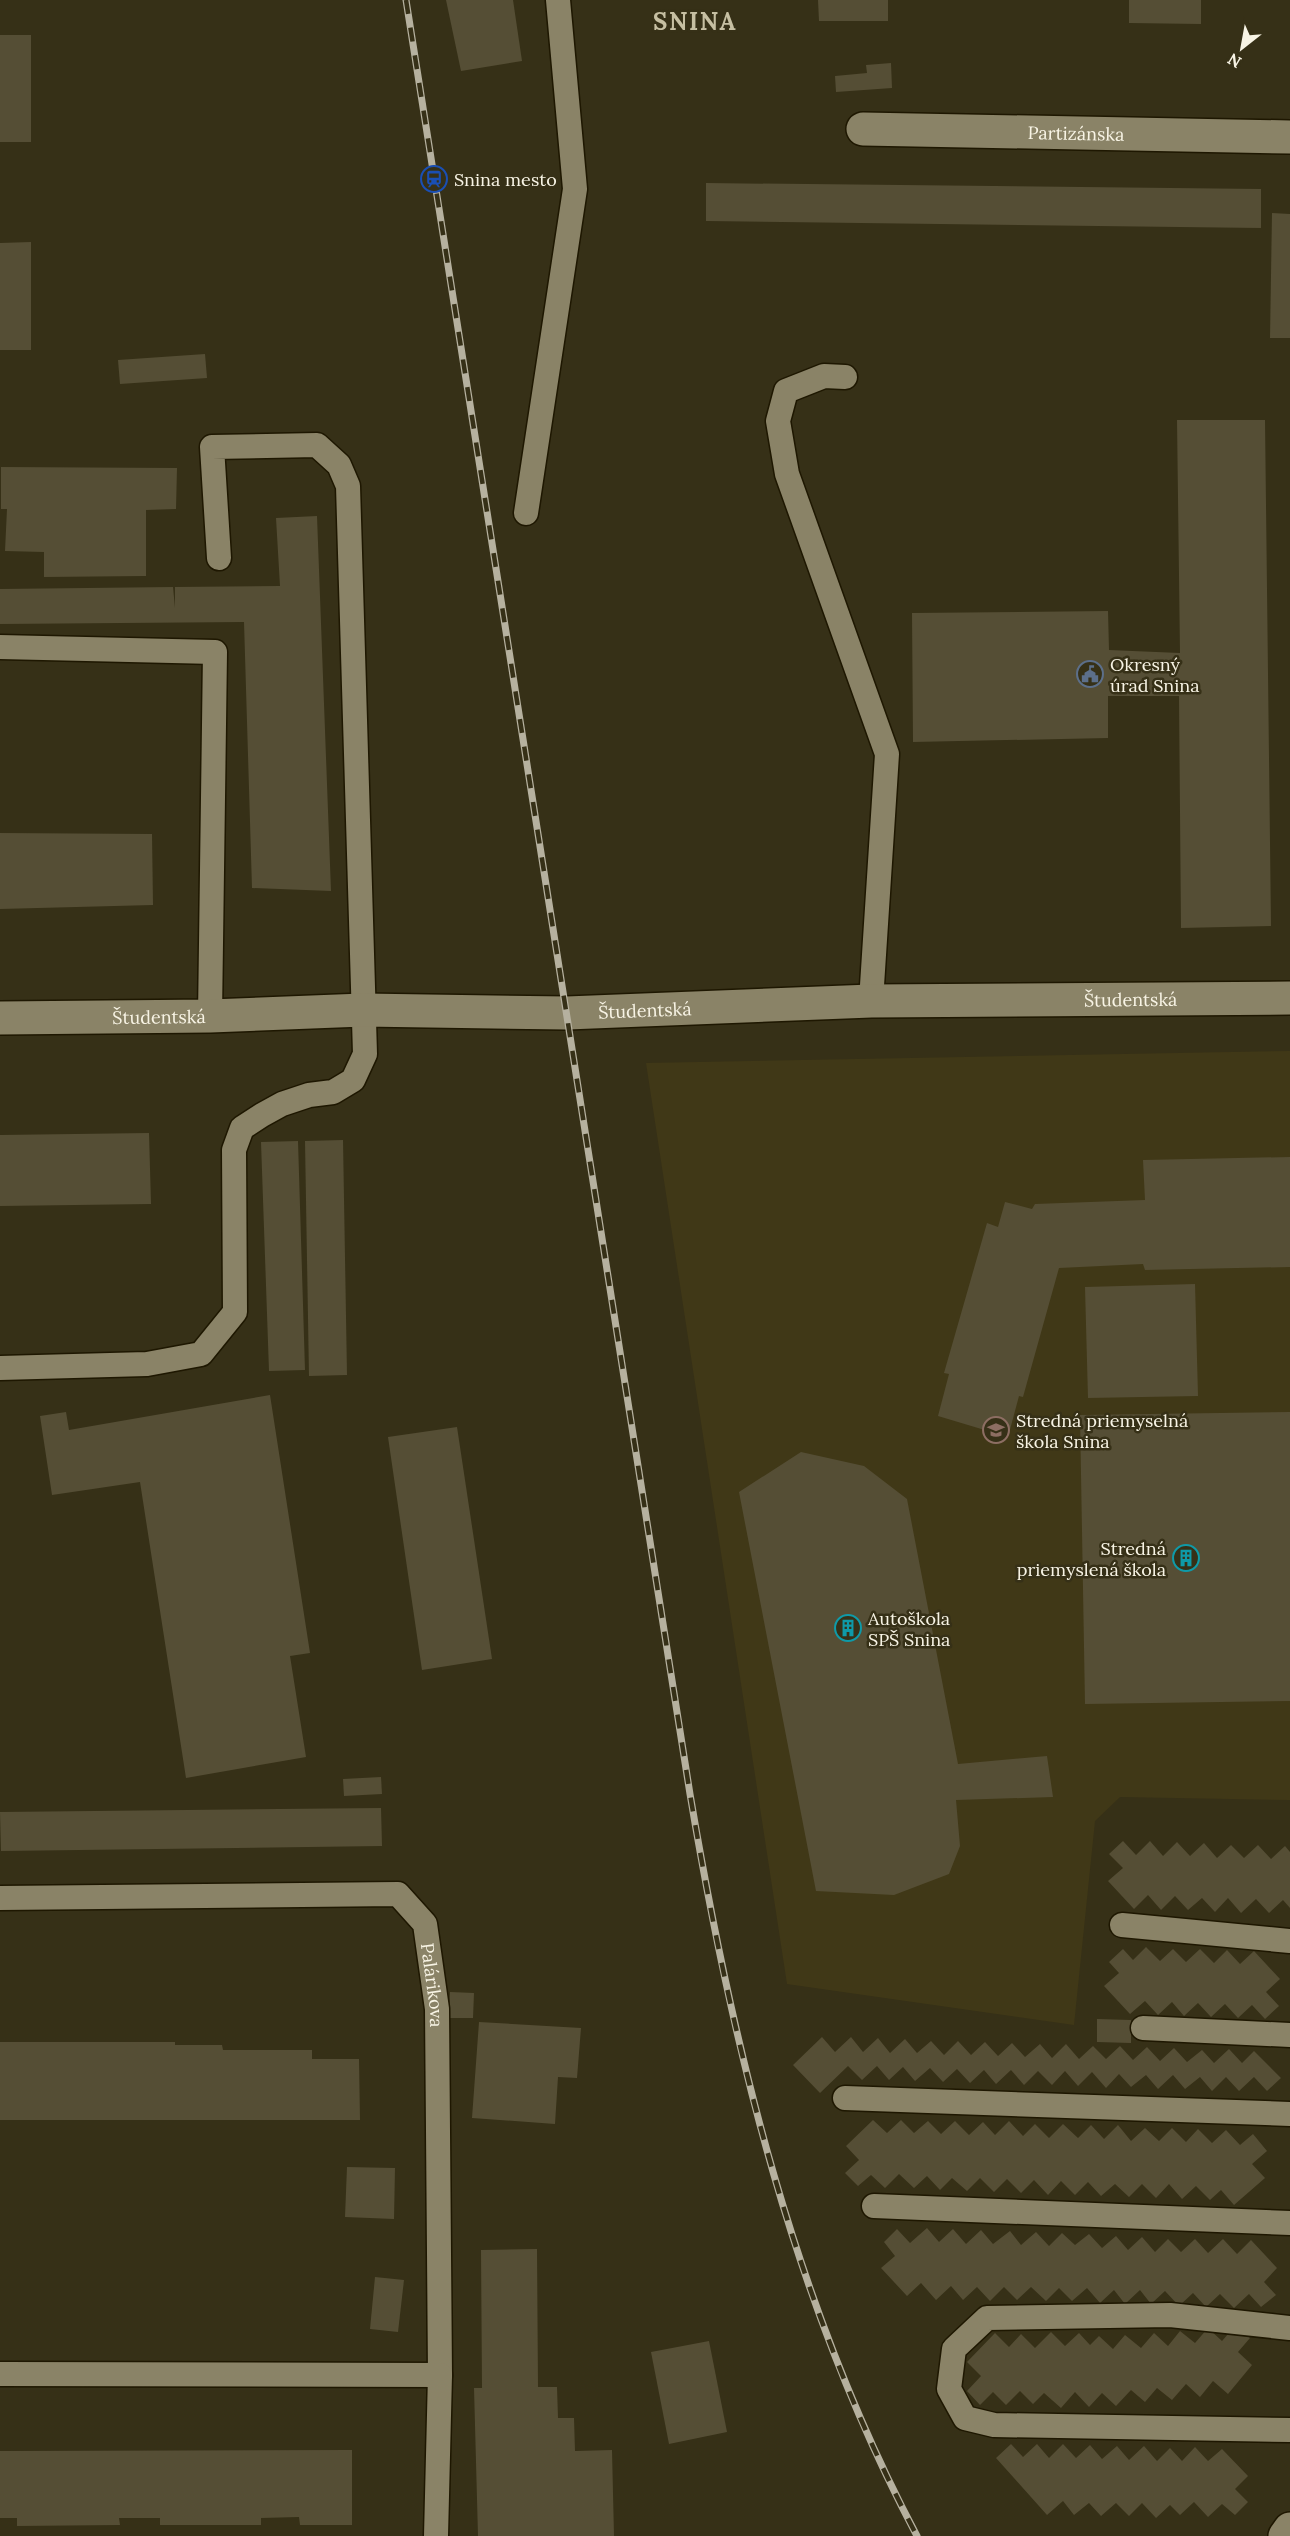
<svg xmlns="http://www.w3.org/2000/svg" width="1290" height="2536" viewBox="0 0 1290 2536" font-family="Lora,serif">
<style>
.built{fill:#403817}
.building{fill:#554e35}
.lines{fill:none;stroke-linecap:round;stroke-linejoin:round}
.lane-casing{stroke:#1e1701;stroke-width:27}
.street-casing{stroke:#1e1701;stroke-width:36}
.lane{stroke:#8a8367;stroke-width:24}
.street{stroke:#8a8367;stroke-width:33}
.rail-casing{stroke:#b6b19f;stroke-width:7}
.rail{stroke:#363017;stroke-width:4.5;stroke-dasharray:14;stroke-linecap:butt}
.labels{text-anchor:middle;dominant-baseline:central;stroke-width:5;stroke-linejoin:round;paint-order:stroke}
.street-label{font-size:18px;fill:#f8f4e5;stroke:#363017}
.poi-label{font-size:18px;fill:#f8f4e5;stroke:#363017;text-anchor:start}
.district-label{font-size:24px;font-weight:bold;letter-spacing:1.5px;fill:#c6bfa2;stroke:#363017}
</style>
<rect width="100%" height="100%" fill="#363017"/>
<polygon class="built" points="1290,1051 1290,1800 1120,1797 1095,1821 1074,2025 787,1984 646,1063"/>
<g class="building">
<polygon points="446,0 513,0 522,61 461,71"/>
<polygon points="818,0 888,0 888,21 819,21"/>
<polygon points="1129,0 1201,0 1201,24 1129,23"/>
<rect x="0" y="35" width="31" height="107"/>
<polygon points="891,63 892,88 836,92 835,76 867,73 866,65"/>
<polygon points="706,183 1261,189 1261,228 706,221"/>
<polygon points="1272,213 1290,214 1290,338 1270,338"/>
<polygon points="31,242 31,350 0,350 0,243"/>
<polygon points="205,354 207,378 120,384 118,360"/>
<polygon points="1177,420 1265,420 1271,926 1181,928 1179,696 1108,696 1108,738 913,742 912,613 1108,611 1109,650 1180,653"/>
<polygon points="1,467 177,468 176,509 146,510 146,576 44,577 44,552 5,551 7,509 1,509"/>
<polygon points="317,516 331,891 252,888 244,622 0,624 0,589 173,587 175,608 175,587 280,586 276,518"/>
<polygon points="0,833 152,834 153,905 0,909"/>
<polygon points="149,1133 151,1204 0,1206 0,1135"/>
<polygon points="343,1140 347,1375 309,1376 305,1141"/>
<polygon points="298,1141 305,1370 269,1371 261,1142"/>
<polygon points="1290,1157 1290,1267 1145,1270 1143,1264 1059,1268 1023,1397 1019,1396 1008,1437 938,1416 949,1374 944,1373 987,1223 998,1227 1005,1202 1032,1209 1035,1204 1145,1200 1143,1160"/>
<polygon points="1195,1284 1198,1396 1088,1398 1085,1287"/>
<polygon points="270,1395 310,1653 290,1656 306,1757 186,1778 140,1482 52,1495 40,1416 66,1412 69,1430"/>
<polygon points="1290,1412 1290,1701 1085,1704 1080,1415"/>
<polygon points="457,1427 492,1659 422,1670 388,1437"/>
<polygon points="801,1452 864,1466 907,1499 958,1764 1047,1756 1053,1797 956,1800 960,1846 949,1874 894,1895 816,1891 739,1492"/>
<polygon points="381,1777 382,1794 344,1796 343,1779"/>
<polygon points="381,1808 382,1846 1,1851 0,1812"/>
<polygon points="1123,1841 1136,1855 1150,1841 1163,1856 1177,1842 1190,1856 1204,1843 1217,1858 1231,1845 1244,1858 1258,1845 1271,1859 1285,1846 1290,1852 1290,1908 1283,1900 1269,1913 1256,1899 1241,1913 1228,1898 1215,1912 1202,1898 1188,1910 1175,1896 1161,1910 1148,1895 1134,1909 1108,1881 1123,1868 1109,1854"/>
<polygon points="1146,1947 1160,1961 1173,1949 1186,1962 1200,1949 1214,1963 1227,1950 1240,1964 1254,1951 1280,1979 1266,1992 1279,2006 1265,2019 1252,2005 1238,2018 1225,2004 1211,2017 1198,2003 1184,2016 1172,2002 1158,2015 1145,2001 1130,2014 1104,1986 1119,1973 1109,1962 1123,1949 1133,1960"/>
<polygon points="450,1992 474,1993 473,2018 449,2018"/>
<polygon points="1097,2019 1131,2020 1131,2043 1097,2042"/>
<polygon points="479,2022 581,2028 577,2078 558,2077 555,2124 472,2118"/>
<polygon points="822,2037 835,2052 851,2037 863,2052 878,2038 890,2053 905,2039 917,2053 931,2041 944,2055 958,2041 971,2055 985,2042 998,2056 1012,2043 1025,2057 1040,2044 1052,2058 1066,2044 1079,2059 1093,2046 1106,2059 1120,2046 1133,2060 1147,2047 1160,2061 1174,2048 1187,2062 1202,2050 1214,2063 1229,2049 1242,2063 1254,2051 1281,2078 1267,2091 1254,2077 1239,2091 1226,2077 1212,2091 1200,2077 1185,2089 1173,2075 1158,2089 1146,2075 1131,2087 1119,2074 1106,2088 1092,2072 1078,2086 1065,2071 1052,2085 1038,2071 1024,2085 1011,2070 996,2084 984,2070 970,2083 957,2069 943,2082 930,2068 915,2081 903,2067 889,2080 877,2066 862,2080 848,2066 820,2093 793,2065"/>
<polygon points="0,2042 175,2042 175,2045 222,2045 223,2050 312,2050 312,2059 359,2059 360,2120 0,2120"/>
<polygon points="873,2120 887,2133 901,2120 914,2133 928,2121 941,2134 955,2121 969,2135 983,2122 995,2135 1009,2121 1023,2136 1035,2124 1049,2138 1063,2124 1078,2138 1091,2125 1104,2139 1118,2125 1131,2141 1145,2128 1159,2141 1172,2128 1186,2142 1198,2129 1212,2143 1226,2130 1240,2145 1253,2134 1267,2151 1252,2164 1265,2178 1234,2205 1221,2190 1210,2200 1196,2186 1182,2199 1169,2184 1156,2198 1142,2184 1129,2197 1115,2184 1101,2196 1088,2182 1075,2195 1061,2181 1048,2195 1034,2180 1021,2193 1007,2179 994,2192 980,2178 967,2191 952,2178 940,2190 927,2176 914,2188 899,2174 885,2188 871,2175 858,2186 845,2173 859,2160 846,2146"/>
<polygon points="347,2167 395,2168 394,2219 345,2217"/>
<polygon points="927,2228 939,2242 953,2229 966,2244 981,2230 993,2244 1010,2231 1021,2245 1036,2232 1049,2246 1062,2233 1075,2245 1089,2234 1102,2248 1116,2236 1128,2250 1142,2237 1155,2252 1168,2239 1181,2252 1195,2239 1208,2253 1223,2239 1237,2254 1251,2240 1277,2268 1264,2282 1276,2295 1261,2307 1249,2294 1234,2308 1220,2294 1206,2307 1193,2293 1179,2306 1165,2291 1151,2304 1140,2290 1125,2304 1114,2290 1100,2303 1087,2288 1072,2301 1059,2288 1046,2301 1031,2287 1017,2300 1004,2287 990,2301 977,2287 963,2300 951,2286 936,2300 921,2283 907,2296 881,2268 895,2256 884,2242 897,2229 910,2243"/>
<polygon points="537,2249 538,2387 557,2387 558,2418 574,2418 575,2451 612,2450 614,2536 478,2536 474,2388 482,2388 481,2250"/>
<polygon points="375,2277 404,2280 398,2332 370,2329"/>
<polygon points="1235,2326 1250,2338 1238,2352 1252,2365 1228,2394 1213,2381 1200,2397 1186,2384 1172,2400 1157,2388 1145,2402 1131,2390 1116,2406 1102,2393 1089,2407 1075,2392 1061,2408 1044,2393 1033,2404 1020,2391 1006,2405 993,2392 980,2405 967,2391 981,2376 967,2362 995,2333 1009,2347 1021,2334 1035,2348 1051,2332 1065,2346 1079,2333 1090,2345 1099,2336 1113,2349 1125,2335 1141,2348 1154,2333 1168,2346 1180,2331 1195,2343 1208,2328 1222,2341"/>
<polygon points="709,2341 727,2432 669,2444 651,2352"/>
<polygon points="1011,2444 1023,2457 1037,2444 1049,2458 1063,2444 1076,2458 1090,2445 1102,2459 1117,2446 1129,2460 1144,2446 1157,2461 1170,2448 1182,2461 1195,2447 1208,2461 1222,2449 1248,2476 1235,2489 1248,2502 1235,2515 1222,2504 1208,2517 1194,2502 1180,2515 1170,2505 1156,2518 1142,2503 1129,2516 1116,2503 1101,2516 1089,2503 1074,2515 1063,2501 1047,2515 996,2458"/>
<polygon points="352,2450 352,2525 300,2525 299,2517 261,2518 261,2525 160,2525 160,2518 119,2518 120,2525 17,2526 17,2518 0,2518 0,2451"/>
</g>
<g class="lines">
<defs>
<g id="lane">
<polyline points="845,377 824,376 786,391 778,421 787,474 887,754 871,1001"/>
<polyline points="526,513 575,189 558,0"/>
<polyline points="0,647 215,652 210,1016"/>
<polyline points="0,1368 147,1364 201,1354 235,1312 234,1150 242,1128 262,1115 282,1104 309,1095 333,1092 353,1080 365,1054 348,486 339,465 317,445 212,447 219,558"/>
<path id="s1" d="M0,1898L398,1894L425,1924L437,2009L440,2375"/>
<polyline points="1122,1925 1290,1941"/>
<polyline points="1143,2028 1290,2035"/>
<polyline points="845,2098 1290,2114"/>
<polyline points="874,2206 1290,2223"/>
<polyline points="1290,2328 1170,2315 987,2318 954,2349 949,2389 965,2418 994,2425 1290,2430"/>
<polyline points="0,2374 440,2375 436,2536"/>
</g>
<g id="street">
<path id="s2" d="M863,129L1290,137"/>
<path id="s3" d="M0,1018L210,1016L363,1010L567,1013L871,1001L1290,998"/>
<polyline points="1285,2536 1290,2529"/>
</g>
</defs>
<use href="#lane" class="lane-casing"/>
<use href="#street" class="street-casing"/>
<use href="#lane" class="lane"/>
<use href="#street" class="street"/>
<defs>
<path id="rail" d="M406,0L690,1794C733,2050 795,2306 917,2536"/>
</defs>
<use href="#rail" class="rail-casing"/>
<use href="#rail" class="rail"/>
</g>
<defs>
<symbol id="station-ring" viewBox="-11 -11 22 22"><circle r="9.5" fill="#363017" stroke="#1a4fb4" stroke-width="1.5"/><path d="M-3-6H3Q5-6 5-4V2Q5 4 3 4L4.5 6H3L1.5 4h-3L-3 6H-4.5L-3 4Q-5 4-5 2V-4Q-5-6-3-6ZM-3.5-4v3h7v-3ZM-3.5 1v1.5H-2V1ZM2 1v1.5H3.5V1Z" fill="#1a4fb4"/></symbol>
<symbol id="civic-ring" viewBox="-11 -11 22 22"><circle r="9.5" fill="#363017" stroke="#5c6f8a" stroke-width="1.5"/><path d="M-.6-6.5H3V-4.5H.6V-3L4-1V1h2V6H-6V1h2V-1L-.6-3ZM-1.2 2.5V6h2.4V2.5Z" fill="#5c6f8a"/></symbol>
<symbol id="school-ring" viewBox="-11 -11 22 22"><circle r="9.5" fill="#363017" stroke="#8d6e63" stroke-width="1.5"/><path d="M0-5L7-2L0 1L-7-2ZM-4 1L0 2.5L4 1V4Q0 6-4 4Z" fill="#8d6e63"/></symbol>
<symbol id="building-ring" viewBox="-11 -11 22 22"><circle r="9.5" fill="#363017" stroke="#0f9aa8" stroke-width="1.5"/><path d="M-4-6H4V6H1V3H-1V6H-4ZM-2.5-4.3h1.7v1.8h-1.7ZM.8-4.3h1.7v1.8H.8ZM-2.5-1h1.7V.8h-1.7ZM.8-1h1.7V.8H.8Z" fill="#0f9aa8"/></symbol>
</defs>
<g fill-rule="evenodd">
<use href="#station-ring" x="419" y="164" width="30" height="30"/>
<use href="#civic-ring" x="1075" y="659" width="30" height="30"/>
<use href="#school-ring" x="981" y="1415" width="30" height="30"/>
<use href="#building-ring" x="1171" y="1543" width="30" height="30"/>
<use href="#building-ring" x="833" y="1613" width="30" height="30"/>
</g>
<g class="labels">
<g class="street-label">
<text stroke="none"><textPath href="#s2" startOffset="213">Partizánska</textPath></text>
<text stroke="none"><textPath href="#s3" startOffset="1131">Študentská</textPath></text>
<text stroke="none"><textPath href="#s3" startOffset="645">Študentská</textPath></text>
<text stroke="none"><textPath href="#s3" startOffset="159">Študentská</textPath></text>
<text stroke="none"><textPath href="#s1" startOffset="500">Palárikova</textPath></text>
</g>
<g class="poi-label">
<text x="454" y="179">Snina mesto</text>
<text x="1110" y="664">Okresný<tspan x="1110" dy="21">úrad Snina</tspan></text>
<text x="1016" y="1420">Stredná priemyselná<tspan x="1016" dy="21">škola Snina</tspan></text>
<text x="1166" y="1548" text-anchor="end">Stredná<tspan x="1166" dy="21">priemyslená škola</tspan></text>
<text x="868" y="1618">Autoškola<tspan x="868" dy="21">SPŠ Snina</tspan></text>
</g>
<g class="district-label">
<text x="695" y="21">SNINA</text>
</g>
</g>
<g transform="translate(1242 48) rotate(211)" stroke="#363017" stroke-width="4.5" paint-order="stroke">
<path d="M0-4.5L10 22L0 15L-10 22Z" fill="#f8f4e5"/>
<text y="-9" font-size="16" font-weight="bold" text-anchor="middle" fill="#f8f4e5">N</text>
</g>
</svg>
